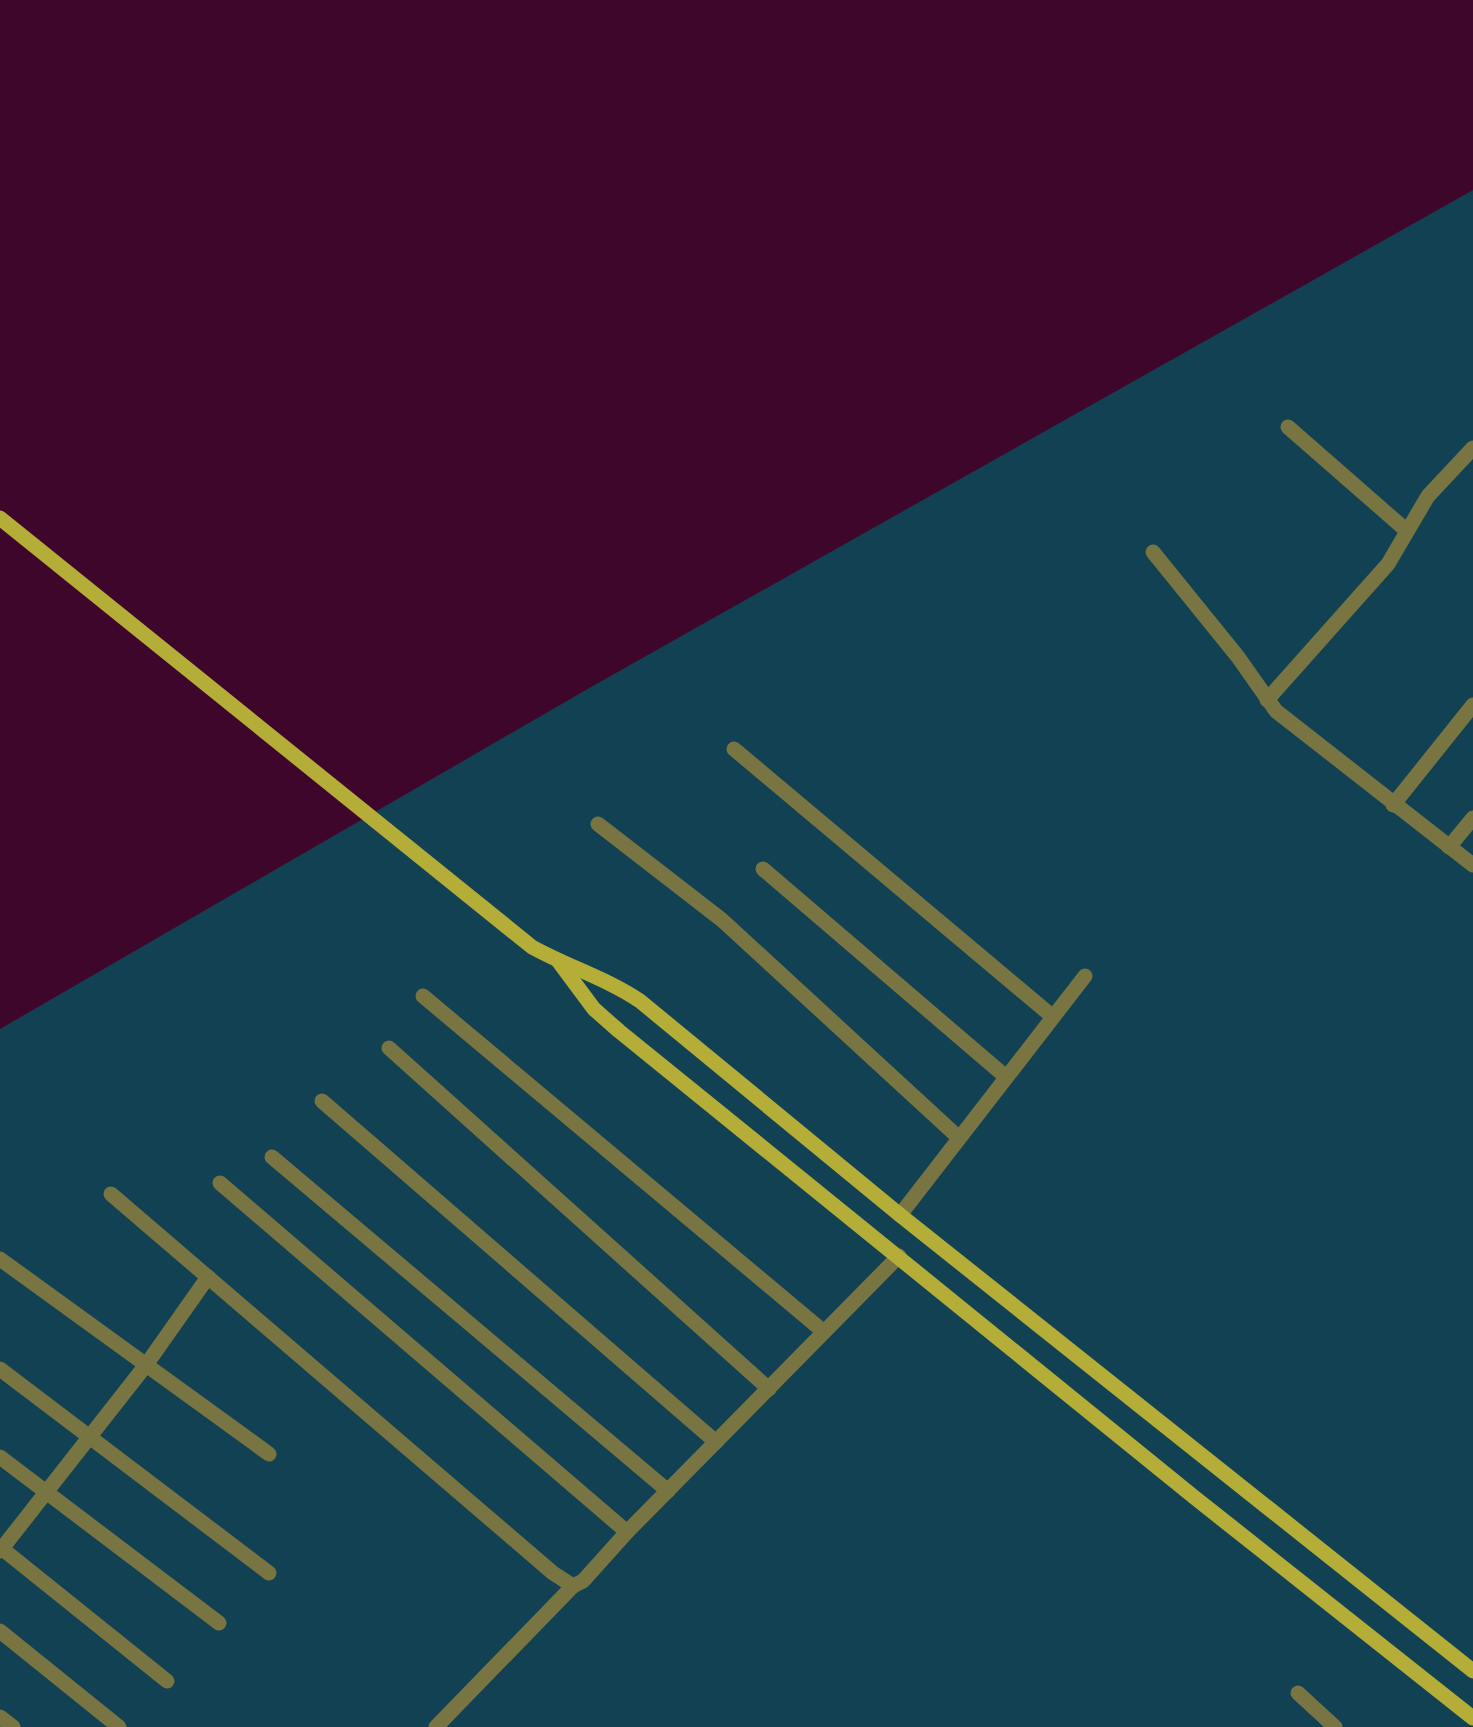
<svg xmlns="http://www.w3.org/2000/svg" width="1473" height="1727" viewBox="0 0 1473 1727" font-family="'PT Sans Narrow',sans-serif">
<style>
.water{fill:#3f062c}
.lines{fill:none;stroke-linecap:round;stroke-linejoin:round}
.lane{stroke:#787542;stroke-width:15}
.street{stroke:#787542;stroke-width:15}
.primary{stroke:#b4ad38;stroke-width:15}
</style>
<rect width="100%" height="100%" fill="#114152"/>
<polygon class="water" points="0,0 1473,0 1473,190 591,687 0,1029"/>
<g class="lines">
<g class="lane">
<polyline points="1449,847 1473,818"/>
<polyline points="1298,1693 1335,1727"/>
<polyline points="436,1727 573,1586"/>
</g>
<g class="street">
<polyline points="1288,427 1407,531"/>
<polyline points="1153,552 1238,657 1276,711 1473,865"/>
<polyline points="1267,700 1388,564 1428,496 1473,448"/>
<polyline points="734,749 1053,1017"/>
<polyline points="1393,805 1473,705"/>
<polyline points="598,824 722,920 958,1137"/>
<polyline points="763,869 1006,1077"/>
<polyline points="423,996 824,1332"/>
<polyline points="389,1048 769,1389"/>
<polyline points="322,1101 716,1442"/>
<polyline points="272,1157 668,1491"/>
<polyline points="220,1183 627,1532"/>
<polyline points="111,1194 553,1573 573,1586 583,1581 627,1532 899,1256"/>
<polyline points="900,1215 1085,976"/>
<polyline points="0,1259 269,1454"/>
<polyline points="0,1369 269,1573"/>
<polyline points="0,1457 219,1623"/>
<polyline points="0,1547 167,1681"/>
<polyline points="0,1551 146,1365 208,1277"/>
<polyline points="0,1631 119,1727"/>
<polyline points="0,1717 13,1727"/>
</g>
<g class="primary">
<path d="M0,518L532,947C568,967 606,978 640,1001L900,1215L1473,1671"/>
<polyline points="559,962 594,1009 619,1031 1194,1497 1473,1718"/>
</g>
</g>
</svg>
